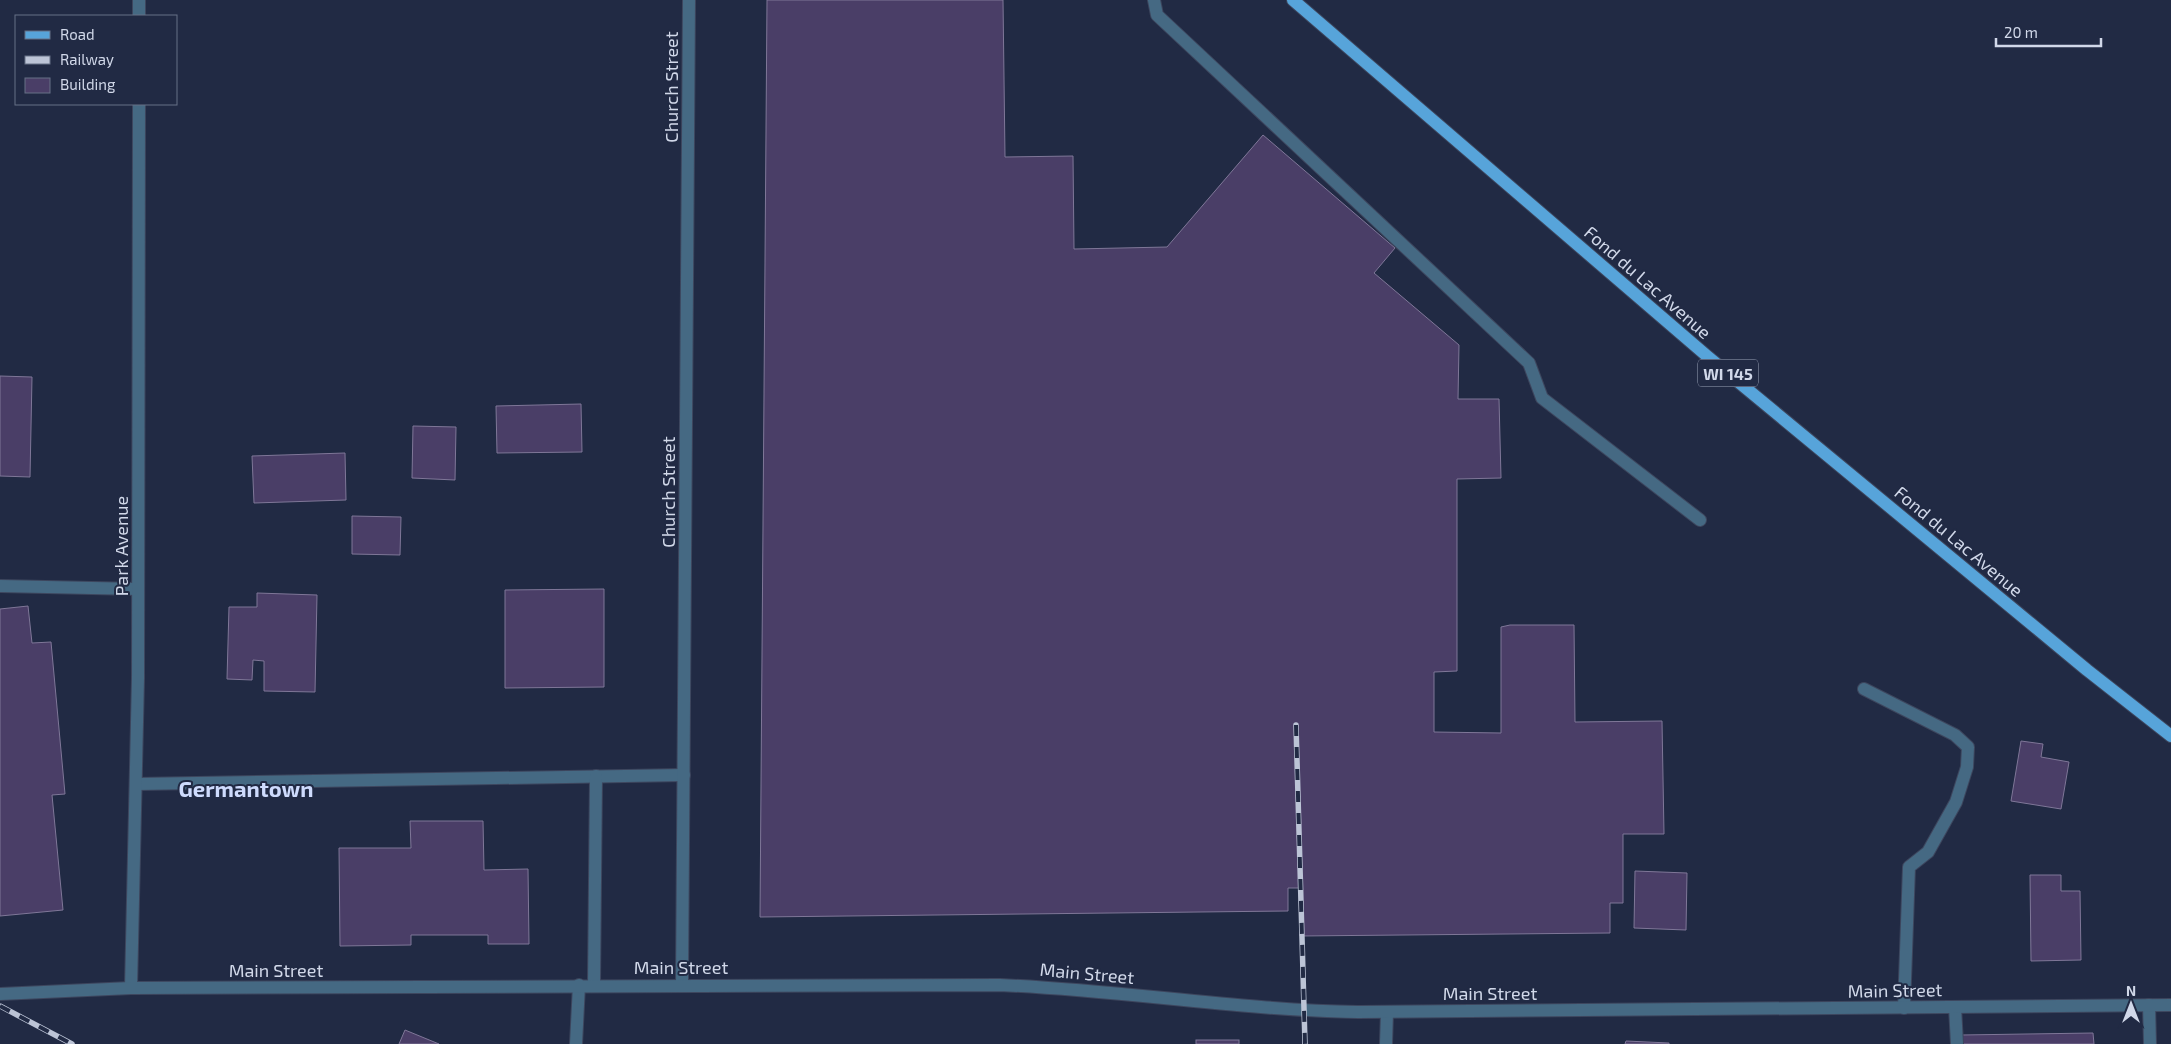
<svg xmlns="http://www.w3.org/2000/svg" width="2171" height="1044" viewBox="0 0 2171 1044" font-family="'Exo 2',sans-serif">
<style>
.building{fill:#4a3e67;stroke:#7f7798}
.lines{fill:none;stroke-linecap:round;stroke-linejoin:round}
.lane-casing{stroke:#3d465e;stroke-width:14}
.street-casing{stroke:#3d465e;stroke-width:14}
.primary-casing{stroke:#3d465e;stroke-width:14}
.lane{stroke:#456983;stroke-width:12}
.street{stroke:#456983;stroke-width:12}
.primary{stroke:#57a4da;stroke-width:12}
.rail-casing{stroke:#bcc4d6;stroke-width:5.5}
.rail{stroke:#212a44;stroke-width:4;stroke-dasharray:11;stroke-linecap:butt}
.labels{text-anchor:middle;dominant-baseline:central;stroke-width:4;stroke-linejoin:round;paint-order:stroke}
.shield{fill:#212a44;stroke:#9ca4b8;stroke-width:1}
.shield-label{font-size:16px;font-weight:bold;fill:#d1d8e9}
.street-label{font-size:18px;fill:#d1d8e9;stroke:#212a44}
.district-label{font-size:22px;font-weight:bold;fill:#cedbfd;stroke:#212a44}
</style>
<rect width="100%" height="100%" fill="#212a44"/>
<g class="building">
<polygon points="767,0 1003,0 1005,157 1073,156 1074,249 1167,247 1263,135 1395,248 1374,273 1459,345 1458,399 1499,399 1501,478 1457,479 1457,671 1434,672 1434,732 1501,733 1501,627 1510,625 1574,625 1575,722 1662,721 1664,834 1623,834 1623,903 1610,903 1610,933 1300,936 1299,888 1288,888 1288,911 760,917"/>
<polygon points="0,376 32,377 30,477 0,476"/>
<polygon points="581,404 582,452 497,453 496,406"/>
<polygon points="413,426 456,427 455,480 412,478"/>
<polygon points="345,453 346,500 254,503 252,456"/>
<polygon points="352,516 401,517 400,555 352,554"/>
<polygon points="604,589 604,687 505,688 505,590"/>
<polygon points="257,593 317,595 315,692 264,691 264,661 253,660 252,680 227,679 229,607 257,607"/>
<polygon points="28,606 32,643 51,642 65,794 52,795 63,910 0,916 0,609"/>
<polygon points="2021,741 2043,744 2041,757 2069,762 2061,809 2011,801"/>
<polygon points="410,821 483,821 484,870 528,869 529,944 488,944 488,935 411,935 411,945 340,946 339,848 411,848"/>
<polygon points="1635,871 1687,873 1686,930 1634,928"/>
<polygon points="2030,875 2061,875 2061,891 2080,891 2081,960 2031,961"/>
<polygon points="405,1030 439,1044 399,1044"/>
<polygon points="2093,1033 2094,1044 1961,1044 1961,1035"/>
<rect x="1196" y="1040" width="43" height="4"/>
<polygon points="1626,1041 1669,1043 1669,1044 1625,1044"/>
</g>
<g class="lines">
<defs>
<g id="lane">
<polyline points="1154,0 1157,15 1529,363 1542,398 1700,520"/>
<polyline points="0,586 138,589"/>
<polyline points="1864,689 1955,735 1968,747 1967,767 1956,802 1928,852 1909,867 1904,1008"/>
<polyline points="136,784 684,775"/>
<polyline points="594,985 596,776"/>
<polyline points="2149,1005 2150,1044"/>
<polyline points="1955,1007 1957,1044"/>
<polyline points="576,1044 579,985"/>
<polyline points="1386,1044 1387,1012"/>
</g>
<g id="street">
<polyline points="139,16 139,0"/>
<polyline points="682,984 689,0"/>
<polyline points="131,988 138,678 139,104"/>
<path d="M0,994L131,988L1000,985C1120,990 1239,1010 1358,1012L2171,1005"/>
</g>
<polyline id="primary" points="1293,0 1707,356 2087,670 2171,736"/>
</defs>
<use href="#lane" class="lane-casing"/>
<use href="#street" class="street-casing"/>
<use href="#primary" class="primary-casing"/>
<use href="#lane" class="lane"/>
<use href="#street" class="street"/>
<use href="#primary" class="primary"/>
<defs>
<g id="rail">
<polyline points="1296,725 1305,1044"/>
<polyline points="0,1006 72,1044"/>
</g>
</defs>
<use href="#rail" class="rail-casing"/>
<use href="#rail" class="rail"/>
</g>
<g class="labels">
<rect class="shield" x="1698" y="359.5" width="60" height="27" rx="4"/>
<g class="shield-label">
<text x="1728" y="373">WI 145</text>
</g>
<g class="street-label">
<text transform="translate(671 87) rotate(-90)">Church Street</text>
<text transform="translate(1648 282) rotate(41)">Fond du Lac Avenue</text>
<text transform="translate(668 492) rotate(-90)">Church Street</text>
<text transform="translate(1959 541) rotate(40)">Fond du Lac Avenue</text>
<text transform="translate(121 546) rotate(-90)">Park Avenue</text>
<text x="681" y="967">Main Street</text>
<text x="276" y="970">Main Street</text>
<text transform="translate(1087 973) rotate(5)">Main Street</text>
<text transform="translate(1895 990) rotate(-1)">Main Street</text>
<text x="1490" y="993">Main Street</text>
</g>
<g class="district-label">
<text x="246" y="788">Germantown</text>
</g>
</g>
<rect x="15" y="15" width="162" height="90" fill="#212a44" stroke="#677086"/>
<rect x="25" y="31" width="25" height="8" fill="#57a4da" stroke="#677086"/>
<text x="60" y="40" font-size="15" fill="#d1d8e9">Road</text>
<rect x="25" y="56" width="25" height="8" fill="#bcc4d6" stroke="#677086"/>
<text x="60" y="65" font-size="15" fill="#d1d8e9">Railway</text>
<rect x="25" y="78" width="25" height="15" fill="#4a3e67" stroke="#677086"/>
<text x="60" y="90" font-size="15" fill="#d1d8e9">Building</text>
<g transform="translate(2131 1004)" stroke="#212a44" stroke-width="4" paint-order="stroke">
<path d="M0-4L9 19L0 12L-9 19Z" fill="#d1d8e9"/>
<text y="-8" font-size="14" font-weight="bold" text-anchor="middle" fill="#d1d8e9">N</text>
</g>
<path d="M1996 38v8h105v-8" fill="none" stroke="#d1d8e9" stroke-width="2.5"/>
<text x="2004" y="38" font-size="15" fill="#d1d8e9" stroke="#212a44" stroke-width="4" paint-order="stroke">20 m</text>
</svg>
